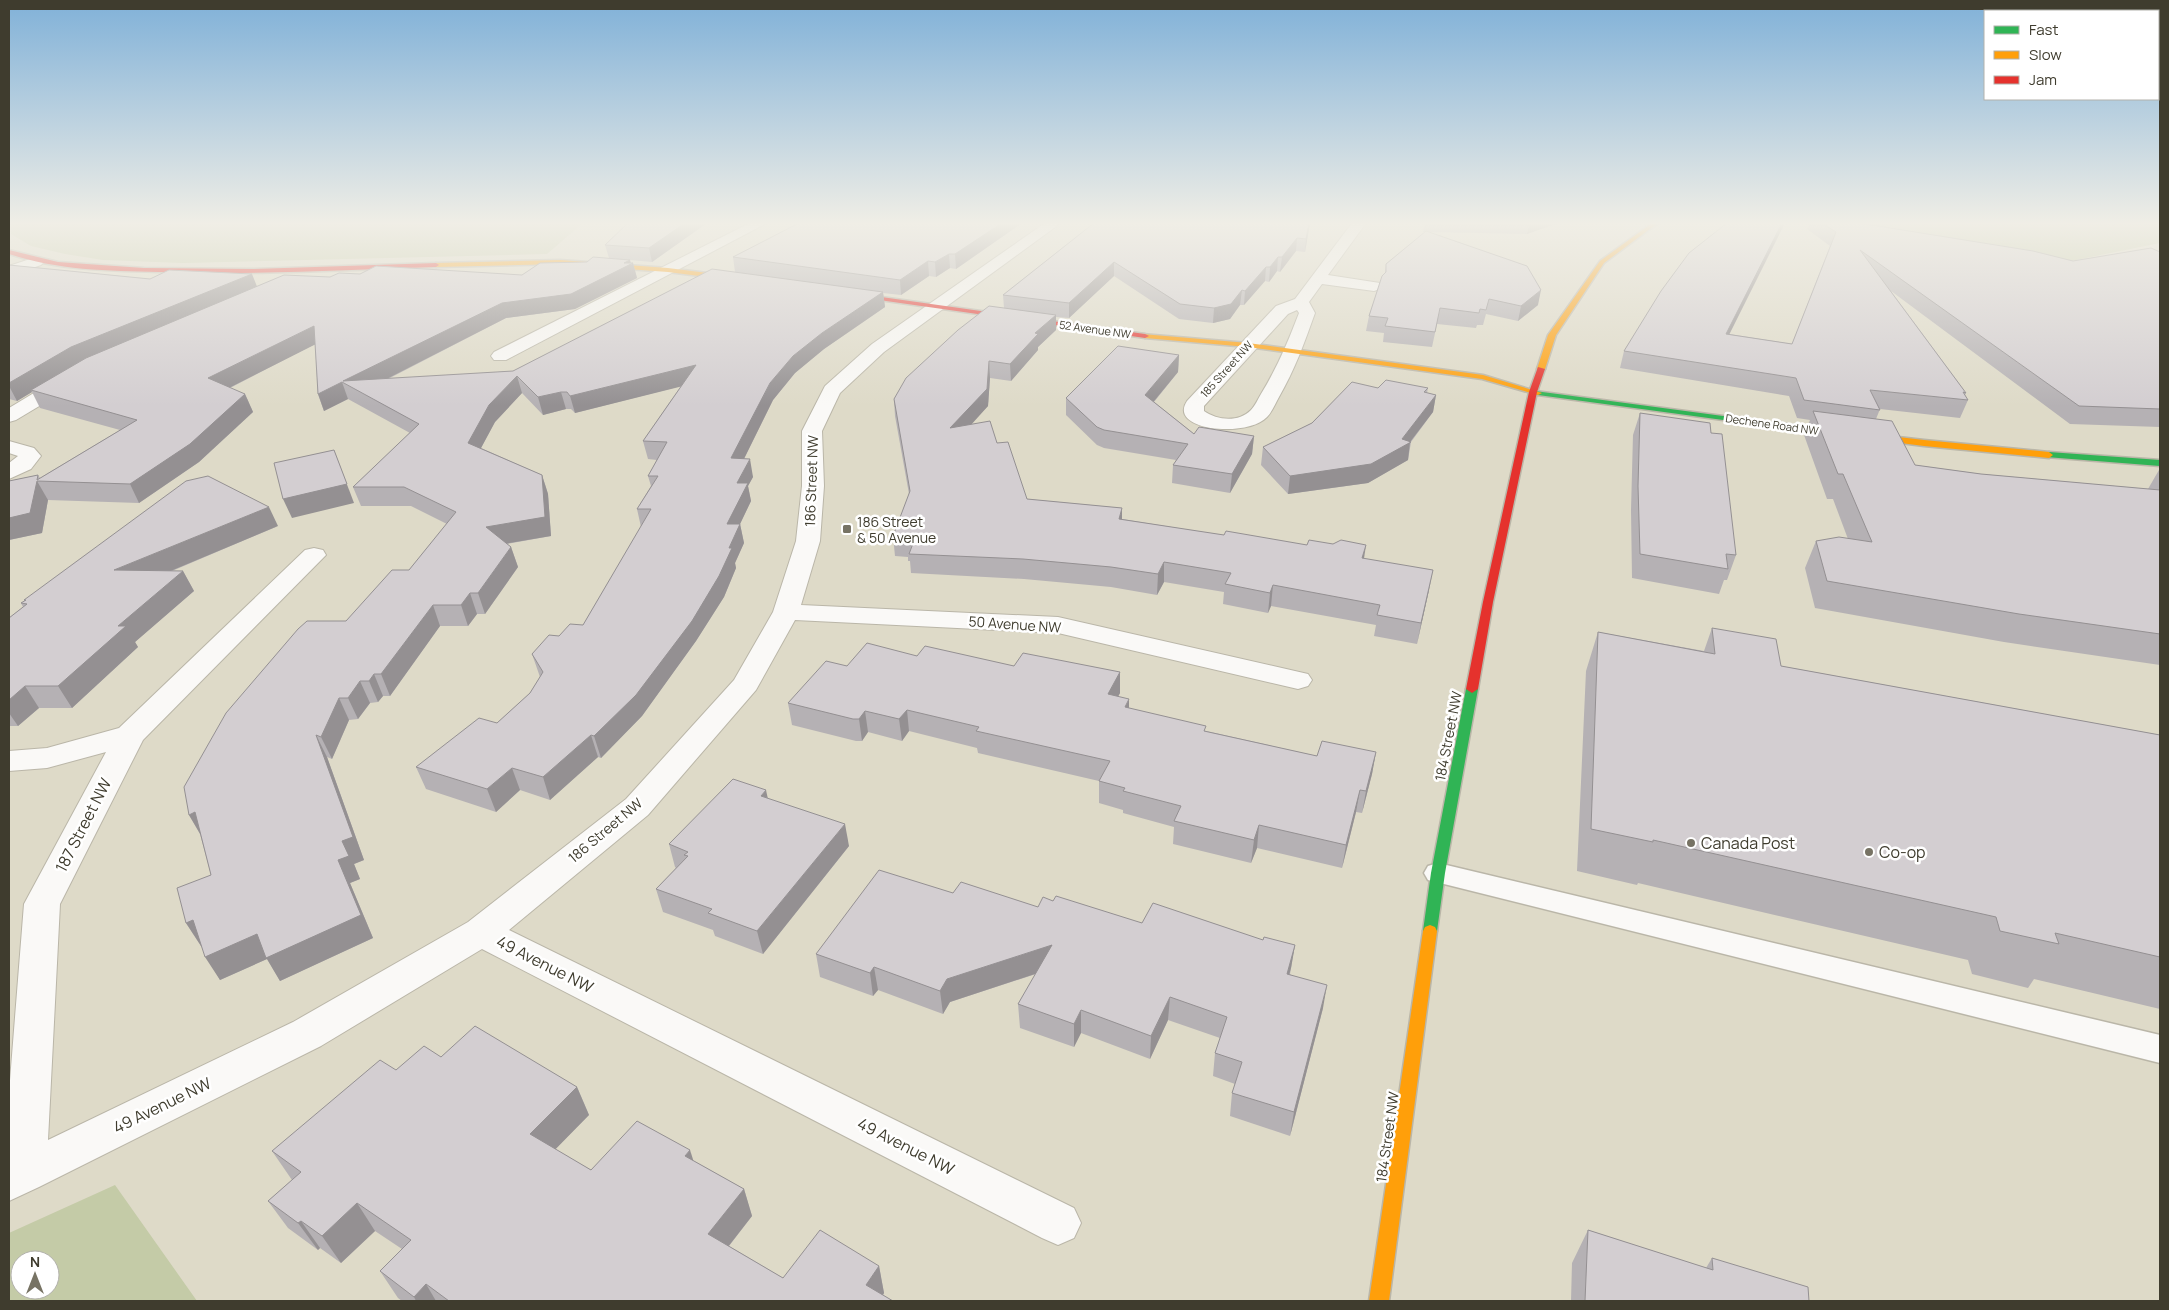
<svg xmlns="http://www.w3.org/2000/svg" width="2169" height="1310" viewBox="0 0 2169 1310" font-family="Manrope,sans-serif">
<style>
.green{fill:#c4cba7;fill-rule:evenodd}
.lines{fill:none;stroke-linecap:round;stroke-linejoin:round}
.lane-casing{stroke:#bab6a8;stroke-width:3}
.street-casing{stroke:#bab6a8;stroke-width:2}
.fast-casing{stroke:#bab6a8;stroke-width:3}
.slow-casing{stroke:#bab6a8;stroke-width:3}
.jam-casing{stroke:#bab6a8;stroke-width:3}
.lane{fill:#faf9f7;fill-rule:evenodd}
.street{fill:#faf9f7;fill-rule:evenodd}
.fast{fill:#30b455;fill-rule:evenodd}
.slow{fill:#ff9f0a;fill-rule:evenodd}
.jam{fill:#e5322d;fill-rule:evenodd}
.wall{fill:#b5b1b4}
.shaded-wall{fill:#949092}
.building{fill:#d3ced1;stroke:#949092}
.poi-dot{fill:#777364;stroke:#fff;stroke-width:2}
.labels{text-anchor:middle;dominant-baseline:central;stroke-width:5;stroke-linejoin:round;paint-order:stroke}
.far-street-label{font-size:11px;fill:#3f3c2e;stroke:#fff}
.street-label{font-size:14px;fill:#3f3c2e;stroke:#fff}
.poi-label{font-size:14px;fill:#3f3c2e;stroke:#fff;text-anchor:start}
.near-street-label{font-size:16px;fill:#3f3c2e;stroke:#fff}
.near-poi-label{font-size:16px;fill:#3f3c2e;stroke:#fff;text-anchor:start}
</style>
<rect width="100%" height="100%" fill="#dedac8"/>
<g class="green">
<polygon points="10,223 583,223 547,254 183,263 103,260 65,254 31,246 11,234"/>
<polygon points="1801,223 2160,223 2160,243 2061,263 2020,261"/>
<path d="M115,1185L197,1301H9V1233ZM20,1260H50V1290H20Z"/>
</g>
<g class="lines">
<defs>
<polygon id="lane" points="1438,863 2160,1035 2160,1063 1428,880 1424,873 1428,866"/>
<g id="street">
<polygon points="750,223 767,223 506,360 494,360 491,356 494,352"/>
<polygon points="1045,223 1056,223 1058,225 884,352 840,393 822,431 824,486 820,541 801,605 1058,617 1308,674 1312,680 1308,686 1298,689 1058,633 795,620 756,690 648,815 509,930 1074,1208 1081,1223 1074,1238 1058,1245 1042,1238 482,949 321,1046 39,1187 9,1201 9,1093 24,904 106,752 47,768 9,771 9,751 47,748 119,728 305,550 314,548 323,550 326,555 143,740 60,904 48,1140 293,1022 468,922 626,799 734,680 773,612 796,541 802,486 802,431 825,386 872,344"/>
<path d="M1352,223H1366L1328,275L1380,283L1382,286L1380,289L1374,291L1322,284L1309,302L1315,313C1304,344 1295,369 1279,397C1275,404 1272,412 1267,417C1248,438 1167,431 1187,401L1276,306L1295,299ZM1297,310L1299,313C1288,342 1277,368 1261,394C1258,399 1255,406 1251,410C1238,423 1217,420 1204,411V406L1288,314Z"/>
<polygon points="36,257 44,262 41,265 9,276 9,266"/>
<polygon points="69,374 76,376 78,380 76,384 16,420 9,422 9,408 62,376"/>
<polygon points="9,441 34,448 41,456 31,469 9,479 9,463 18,456 9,453"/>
</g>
<g id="fast">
<polygon points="1535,391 1738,418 1742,420 1738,422 1538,395 1534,393"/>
<polygon points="2049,452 2160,460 2160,466 2046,457 2045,455"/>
<polygon points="1472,685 1478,689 1445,873 1437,931 1435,935 1430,937 1425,935 1423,931 1431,873 1466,689"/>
</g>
<g id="slow">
<polygon points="1652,223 1658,223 1604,263 1556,335 1545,369 1538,371 1537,369 1548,335 1600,261"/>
<polygon points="560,260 668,268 739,277 742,279 739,281 668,272 560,264 436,267 433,265 436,263"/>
<polygon points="1142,334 1248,343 1483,375 1542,393 1538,395 1482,379 1248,347 1145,338 1141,336"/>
<polygon points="1735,418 1924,440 2049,452 2053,455 2049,458 1924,446 1738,422 1735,422"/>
<polygon points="1430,925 1435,927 1437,931 1389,1301 1369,1301 1423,931 1425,927"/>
</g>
<g id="jam">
<path d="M9,250L58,262L144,268L253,269L436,263L439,265L436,267C344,270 251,275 159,272C108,271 57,270 9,254Z"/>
<polygon points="846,292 1145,334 1149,336 1145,338 844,295 844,293"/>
<polygon points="1538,367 1545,369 1537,392 1493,602 1478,689 1472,693 1466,689 1483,602 1529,392"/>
</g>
</defs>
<use href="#lane" class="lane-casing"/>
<use href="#street" class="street-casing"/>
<use href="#fast" class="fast-casing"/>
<use href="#slow" class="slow-casing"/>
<use href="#jam" class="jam-casing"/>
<use href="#lane" class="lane"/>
<use href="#street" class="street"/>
<use href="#fast" class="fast"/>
<use href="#slow" class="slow"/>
<use href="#jam" class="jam"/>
</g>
<g class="wall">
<polygon points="628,223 707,223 652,262 630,260 631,263 633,263 637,278 575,309 506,318 388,379 513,371 735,272 733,257 1022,223 956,269 950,268 936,277 929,276 901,295 883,293 885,307 824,349 795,373 773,400 744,459 753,477 748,486 751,501 740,524 744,543 735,563 736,568 724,597 696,641 642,716 601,758 598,757 550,800 520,790 496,812 426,789 416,767 497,723 530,693 540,677 532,654 559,636 583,625 641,527 637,509 651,486 648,476 657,460 648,459 643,441 681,386 575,413 571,409 566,409 543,415 522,393 495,422 481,448 542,475 548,494 551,536 507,544 511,547 518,567 485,614 477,614 468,626 440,626 390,696 383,696 378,702 370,703 358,719 349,720 332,759 327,757 364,860 354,864 360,879 350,883 373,938 280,981 267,959 220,980 201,946 186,923 211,875 200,834 189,815 346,621 409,570 447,524 411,506 361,506 353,487 410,433 348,399 324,411 318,394 315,344 230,388 245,394 253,412 199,462 139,503 48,500 42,533 9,540 9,481 38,475 40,478 120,430 40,408 32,392 17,401 9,399 9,265 150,279 257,287 360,274 522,275 609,258 605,245"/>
<polygon points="1094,223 1310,223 1305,252 1296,251 1280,272 1277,271 1269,282 1265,281 1244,305 1240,305 1230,319 1213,323 1179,319 1114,276 1069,318 1056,317 1056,330 1038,347 1038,350 1011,381 990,378 988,406 971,424 997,443 1027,499 1122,508 1122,519 1364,558 1429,590 1417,644 1374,636 1376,625 1271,606 1268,613 1223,604 1224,592 1164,582 1157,595 1111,587 1024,579 911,573 910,561 908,561 908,557 895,556 893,536 909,494 895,416 894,399 1004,308 1003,295"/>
<polygon points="1425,223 1558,223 1527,234 1428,232 1538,305 1518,321 1486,314 1483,325 1477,325 1476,328 1437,324 1432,347 1383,342 1384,333 1366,331 1369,316 1385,273 1386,264 1426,232 1423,232"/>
<polygon points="1727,223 1784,223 1729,334 1792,344 1830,246 1807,229 1809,223 1859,223 2073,261 2160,252 2160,427 2070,424 1891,291 1966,393 1965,395 1968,400 1960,418 1880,409 1876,419 1915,465 1981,474 2148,489 2159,470 2160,470 2160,665 2004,642 1815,608 1805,568 1816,541 1848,539 1833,499 1827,499 1804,435 1810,420 1797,418 1789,396 1620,368 1624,351"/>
<polygon points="1179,355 1178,372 1154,402 1194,434 1254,436 1252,454 1230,493 1172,483 1173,465 1176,460 1104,448 1097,445 1066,415 1066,398"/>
<polygon points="1378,388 1428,388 1427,393 1436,395 1433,412 1411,442 1408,460 1368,483 1288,494 1261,465 1263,447 1312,423"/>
<polygon points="1640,413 1711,433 1736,555 1727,580 1724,580 1719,594 1632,578 1631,510 1633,435"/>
<polygon points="278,526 172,571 183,571 194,591 135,642 138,647 72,708 39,708 18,726 9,726 9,618 23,607 21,603 24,601 24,600"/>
<polygon points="1712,628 1781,666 2160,735 2160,1009 2034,979 2028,988 1972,974 1968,960 1638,883 1637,885 1577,871 1586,671 1598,632 1704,651"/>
<polygon points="917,656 1014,666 1120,672 1120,693 1118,696 1129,708 1206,731 1317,756 1376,752 1372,774 1362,813 1356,812 1342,868 1257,848 1251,863 1173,844 1174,827 1123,813 1123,810 1099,803 1099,781 978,753 977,748 909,731 902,741 868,732 862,741 856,741 792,725 788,703 847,666"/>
<polygon points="768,798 849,846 763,954 715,936 713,930 663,912 656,889 676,868 675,867 669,844"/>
<polygon points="953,893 1038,907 1053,901 1142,923 1295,945 1290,974 1323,1008 1290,1136 1230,1116 1232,1093 1235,1084 1213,1076 1215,1053 1220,1038 1168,1020 1150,1059 1081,1033 1074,1047 1020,1028 1018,1004 1036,974 950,1002 943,1014 878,990 873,996 820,977 816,954"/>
<polygon points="441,1057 577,1087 589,1115 555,1149 591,1170 694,1161 744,1189 752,1216 729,1246 783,1278 879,1266 884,1293 883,1295 893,1301 402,1301 398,1298 380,1271 402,1249 375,1231 341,1263 320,1248 318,1250 288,1228 268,1201 292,1180 272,1151 396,1070"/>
<polygon points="1588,1230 1706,1268 1712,1258 1809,1301 1571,1301 1572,1263"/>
</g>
<g class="shaded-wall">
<polygon points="685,223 707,223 652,262 649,248"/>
<polygon points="1002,223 1022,223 956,269 955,254"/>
<polygon points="1309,223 1310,223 1305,252 1306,239"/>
<polygon points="1530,223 1558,223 1527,234"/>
<polygon points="1782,223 1784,223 1783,227 1721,351 1726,334"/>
<polygon points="1297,238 1296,251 1280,272 1282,257"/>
<polygon points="949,254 950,268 936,277 935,262"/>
<polygon points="1278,257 1277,271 1269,282 1270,267"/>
<polygon points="630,260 631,265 633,263 637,278 575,309 506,318 361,392 343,381 502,303 624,263"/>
<polygon points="928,261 929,276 901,295 900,280"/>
<polygon points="1114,262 1114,276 1069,318 1069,303"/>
<polygon points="1266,267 1265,281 1244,305 1245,291"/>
<polygon points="252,274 258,289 31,390 32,392 17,401 9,386 9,383 71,347"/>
<polygon points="1242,290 1240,305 1230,319 1213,323 1214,308"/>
<polygon points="1541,290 1538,305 1518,321 1521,306"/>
<polygon points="883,292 885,307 824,349 795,373 773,400 735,477 731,458 770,383 793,356 822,333"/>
<polygon points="1056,315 1056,330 1038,347 1038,350 1011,381 1010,364 1035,333"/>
<polygon points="314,326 320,342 215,395 208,378"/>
<polygon points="1179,355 1178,372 1145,412 1145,395"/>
<polygon points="989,361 990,378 988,406 952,446 950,428"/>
<polygon points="696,365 699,382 575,413 570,396"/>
<polygon points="517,376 522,393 495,422 474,461 468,443 489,405"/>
<polygon points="342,382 348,399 324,411 318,394"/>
<polygon points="561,392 566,409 543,415 538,397"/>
<polygon points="245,394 253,412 199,462 139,503 130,484"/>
<polygon points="1436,395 1433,412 1410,442 1408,460 1368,483 1288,494 1290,476 1402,439"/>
<polygon points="1254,436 1252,454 1230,493 1232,474"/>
<polygon points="334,450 354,503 292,518 283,499"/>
<polygon points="750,459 753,477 748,486 751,501 731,543 727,524 737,483"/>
<polygon points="542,475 548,494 551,536 492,546 486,527"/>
<polygon points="37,481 48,500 42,533 9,540 9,518"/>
<polygon points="269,507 278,526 125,590 114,570"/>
<polygon points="1122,508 1122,528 1119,519"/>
<polygon points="740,524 744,543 735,563 736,568 724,597 696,641 642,716 601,758 594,736 729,548"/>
<polygon points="1366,545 1363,565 1362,558"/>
<polygon points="511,547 518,567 485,614 478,593"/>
<polygon points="1164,562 1164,582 1157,595 1158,574"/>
<polygon points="1433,570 1429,590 1417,644 1421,623"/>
<polygon points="183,571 194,591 135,642 138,647 72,708 58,686 118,626"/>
<polygon points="1273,585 1271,606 1268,613 1270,593"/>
<polygon points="470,593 477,614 468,626 461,605"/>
<polygon points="433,605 440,626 390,696 381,674"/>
<polygon points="1120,672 1120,693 1108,716 1108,694"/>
<polygon points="374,674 383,696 378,702 369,681"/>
<polygon points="360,681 370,703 358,719 348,698"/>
<polygon points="25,686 39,708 18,726 9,713 9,700"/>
<polygon points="339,698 349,720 332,759 321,737"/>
<polygon points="1129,699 1129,720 1125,707"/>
<polygon points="907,710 909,731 902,741 899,719"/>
<polygon points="865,711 868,732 862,741 859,719"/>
<polygon points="316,735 327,757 364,860 354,864 360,879 350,883 373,938 280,981 267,959 220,980 205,957 338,860 342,841"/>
<polygon points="591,735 598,757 550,800 543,777"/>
<polygon points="1376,752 1372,774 1362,813 1366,791"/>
<polygon points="512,768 520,790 496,812 487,789"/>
<polygon points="766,790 771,813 761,796"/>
<polygon points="1360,790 1356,812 1342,868 1346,845"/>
<polygon points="195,812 202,837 189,815"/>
<polygon points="845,824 849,846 763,954 757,931"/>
<polygon points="1259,825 1257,848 1251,863 1254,840"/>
<polygon points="193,920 208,943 201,946 186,923"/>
<polygon points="1052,945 1053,968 950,1002 943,1014 940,991 947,979"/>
<polygon points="1295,945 1291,968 1283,997 1287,974"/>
<polygon points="874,967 878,990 873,996 870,973"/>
<polygon points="1327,985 1323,1008 1290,1136 1294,1112"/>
<polygon points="1170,997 1168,1020 1150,1059 1151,1036"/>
<polygon points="1081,1010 1081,1033 1074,1047 1074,1024"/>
<polygon points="577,1087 589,1115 543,1162 530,1134"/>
<polygon points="690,1150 699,1178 685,1156"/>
<polygon points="744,1189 752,1216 717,1261 708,1234"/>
<polygon points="357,1203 375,1231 341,1263 322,1236"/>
<polygon points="301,1221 320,1248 318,1250 298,1223"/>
<polygon points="879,1266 884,1293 879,1301 866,1285"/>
<polygon points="426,1284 436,1301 416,1301 414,1297"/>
</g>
<g class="building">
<polygon points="628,223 685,223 649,248 605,245"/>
<polygon points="799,223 1002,223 955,254 949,254 935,262 928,261 900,280 733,257"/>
<polygon points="1094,223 1309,223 1306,239 1297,238 1282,257 1278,257 1270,267 1266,267 1245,291 1242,290 1231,304 1214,308 1180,304 1114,262 1069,303 1003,295"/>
<polygon points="1727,223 1782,223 1726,334 1792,344 1836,232 1822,223 1859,223 2033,251 2073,261 2151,248 2160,252 2160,409 2079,406 1860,250 1966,393 1963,392 1968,400 1870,390 1880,410 1804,400 1796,378 1624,351 1661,291 1689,253"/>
<polygon points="1426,231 1527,266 1541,290 1521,306 1489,299 1486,310 1480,309 1479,313 1440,308 1435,332 1385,326 1388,318 1369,316 1382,276 1386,272 1386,264"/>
<polygon points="593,257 630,260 624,263 633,263 571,294 502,303 343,381 513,371 712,269 883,292 822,333 793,356 770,383 731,458 750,459 737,483 748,483 727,524 740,524 729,548 732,548 719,576 692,621 636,695 594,736 591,735 543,777 512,768 487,789 416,767 479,718 497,723 530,693 543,672 532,654 549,635 559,636 570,624 583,625 651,509 637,509 658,476 648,476 667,442 643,441 696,365 570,396 567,392 561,392 538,397 517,376 489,405 468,443 542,475 545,517 486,527 511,547 478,593 470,593 461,605 433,605 381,674 374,674 369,681 360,681 348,698 339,698 321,737 316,735 353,837 342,841 349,856 338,860 361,915 266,958 257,934 205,957 193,920 186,923 177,888 211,875 195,812 189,815 184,787 226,713 298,629 307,621 346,621 392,570 409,570 456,512 404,487 353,487 419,424 342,382 318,394 314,326 208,378 245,394 190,444 130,484 37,481 30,513 9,518 9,481 38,475 37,480 137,420 31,390 86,358 284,275 330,277 339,273 360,274 376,266 522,275 540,263 587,262"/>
<polygon points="9,265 150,279 169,270 252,274 71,347 9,383"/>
<polygon points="989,306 1056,315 1035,333 1038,334 1010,364 989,361 987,389 950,428 990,421 997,443 1008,442 1027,499 1122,508 1119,519 1224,535 1226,531 1307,545 1309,540 1333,544 1341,540 1366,545 1362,558 1433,570 1421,623 1377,615 1380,605 1273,585 1270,593 1225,584 1231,573 1164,562 1158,574 1111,567 1023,559 909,554 914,541 906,541 908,537 893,536 910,491 894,399 906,378 958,330"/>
<polygon points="1118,346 1179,355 1145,395 1194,434 1199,427 1254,436 1232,474 1173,465 1188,444 1104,430 1097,427 1066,398"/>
<polygon points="1386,380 1428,388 1424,392 1436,395 1402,439 1411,442 1371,464 1290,476 1263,447 1312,423 1352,382 1378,388"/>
<polygon points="1813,411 1892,421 1915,465 1981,474 2160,490 2160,634 2019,614 1827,581 1816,541 1839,537 1872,542 1843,474 1838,474"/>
<polygon points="1640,413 1710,423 1711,433 1722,434 1736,555 1726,554 1728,569 1640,554 1638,486"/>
<polygon points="334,450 347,484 283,499 274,463"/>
<polygon points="208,476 269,507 114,570 183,571 118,626 126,626 58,686 25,686 9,700 9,618 27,604 21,603 26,600 24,600 186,481"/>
<polygon points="1712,628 1776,639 1781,666 2160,735 2160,957 2055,933 2059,944 2000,931 1996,917 1653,840 1653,842 1591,829 1598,632 1715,654"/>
<polygon points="867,643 917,656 925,646 1014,666 1023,653 1120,672 1108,694 1129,699 1125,707 1206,726 1204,731 1317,756 1322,741 1376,752 1366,791 1360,790 1346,845 1259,825 1254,840 1174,821 1181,806 1123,791 1125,788 1099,781 1110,761 976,731 979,727 907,710 899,719 865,711 859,719 853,719 788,703 826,661 847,666"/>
<polygon points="733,779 766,790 761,796 845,824 757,931 708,913 712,909 656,889 688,856 684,855 688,852 669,844"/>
<polygon points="879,870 953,893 961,882 1038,907 1043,897 1053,901 1056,896 1142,923 1153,903 1263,940 1264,937 1295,945 1287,974 1327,985 1294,1112 1232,1093 1242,1062 1215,1053 1227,1017 1170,997 1151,1036 1081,1010 1074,1024 1018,1004 1052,945 947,979 940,991 874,967 870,973 816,954"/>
<polygon points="475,1026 577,1087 530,1134 591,1170 637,1121 690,1150 685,1156 744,1189 708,1234 783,1278 820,1230 879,1266 866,1285 893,1301 449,1301 426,1284 414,1297 380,1271 411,1240 357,1203 322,1236 301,1221 298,1223 268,1201 301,1172 272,1151 380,1060 396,1070 424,1046 441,1057"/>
<polygon points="1588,1230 1713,1270 1712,1258 1808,1287 1809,1301 1585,1301"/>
</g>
<linearGradient id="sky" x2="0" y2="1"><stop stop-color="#80b1d8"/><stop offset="0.55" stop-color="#f0eee6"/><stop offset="1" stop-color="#f0eee6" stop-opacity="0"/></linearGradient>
<rect width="2169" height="406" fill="url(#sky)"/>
<g class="poi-dot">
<rect x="842" y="524" width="10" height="10" rx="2.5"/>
<circle cx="1691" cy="843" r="5"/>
<circle cx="1869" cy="852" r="5"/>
</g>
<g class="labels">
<g class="far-street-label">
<text transform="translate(1095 329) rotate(8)">52 Avenue NW</text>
<text transform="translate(1226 369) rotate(-48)">185 Street NW</text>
<text transform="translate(1772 424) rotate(8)">Dechene Road NW</text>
</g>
<g class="street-label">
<text transform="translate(811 481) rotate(-88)">186 Street NW</text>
<text transform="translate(1015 624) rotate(4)">50 Avenue NW</text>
<text transform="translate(1448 736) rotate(-79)">184 Street NW</text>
<text transform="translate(605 830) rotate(-40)">186 Street NW</text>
<text transform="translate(1387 1137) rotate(-82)">184 Street NW</text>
</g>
<g class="poi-label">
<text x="857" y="521">186 Street<tspan x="857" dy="16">&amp; 50 Avenue</tspan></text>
</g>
<g class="near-street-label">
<text transform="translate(83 825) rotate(-63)">187 Street NW</text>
<text transform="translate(545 964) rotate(27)">49 Avenue NW</text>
<text transform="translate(162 1105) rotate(-26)">49 Avenue NW</text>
<text transform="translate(906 1146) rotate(27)">49 Avenue NW</text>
</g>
<g class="near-poi-label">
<text x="1701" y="843">Canada Post</text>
<text x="1879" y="852">Co-op</text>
</g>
</g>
<rect width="2169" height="1310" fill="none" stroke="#3f3c2e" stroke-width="20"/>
<rect x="1984" y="10" width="175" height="90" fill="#ffffff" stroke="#b2b1ab"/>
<rect x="1994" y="26" width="25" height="8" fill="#30b455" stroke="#b2b1ab"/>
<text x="2029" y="35" font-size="15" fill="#3f3c2e">Fast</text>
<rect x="1994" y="51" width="25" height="8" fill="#ff9f0a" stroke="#b2b1ab"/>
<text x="2029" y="60" font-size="15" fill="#3f3c2e">Slow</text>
<rect x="1994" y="76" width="25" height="8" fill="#e5322d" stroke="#b2b1ab"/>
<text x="2029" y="85" font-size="15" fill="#3f3c2e">Jam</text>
<g transform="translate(35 1275)"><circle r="24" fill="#ffffff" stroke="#b2b1ab"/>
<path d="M0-4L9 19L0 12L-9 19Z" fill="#777364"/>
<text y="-8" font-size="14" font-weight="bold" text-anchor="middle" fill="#3f3c2e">N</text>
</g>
</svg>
